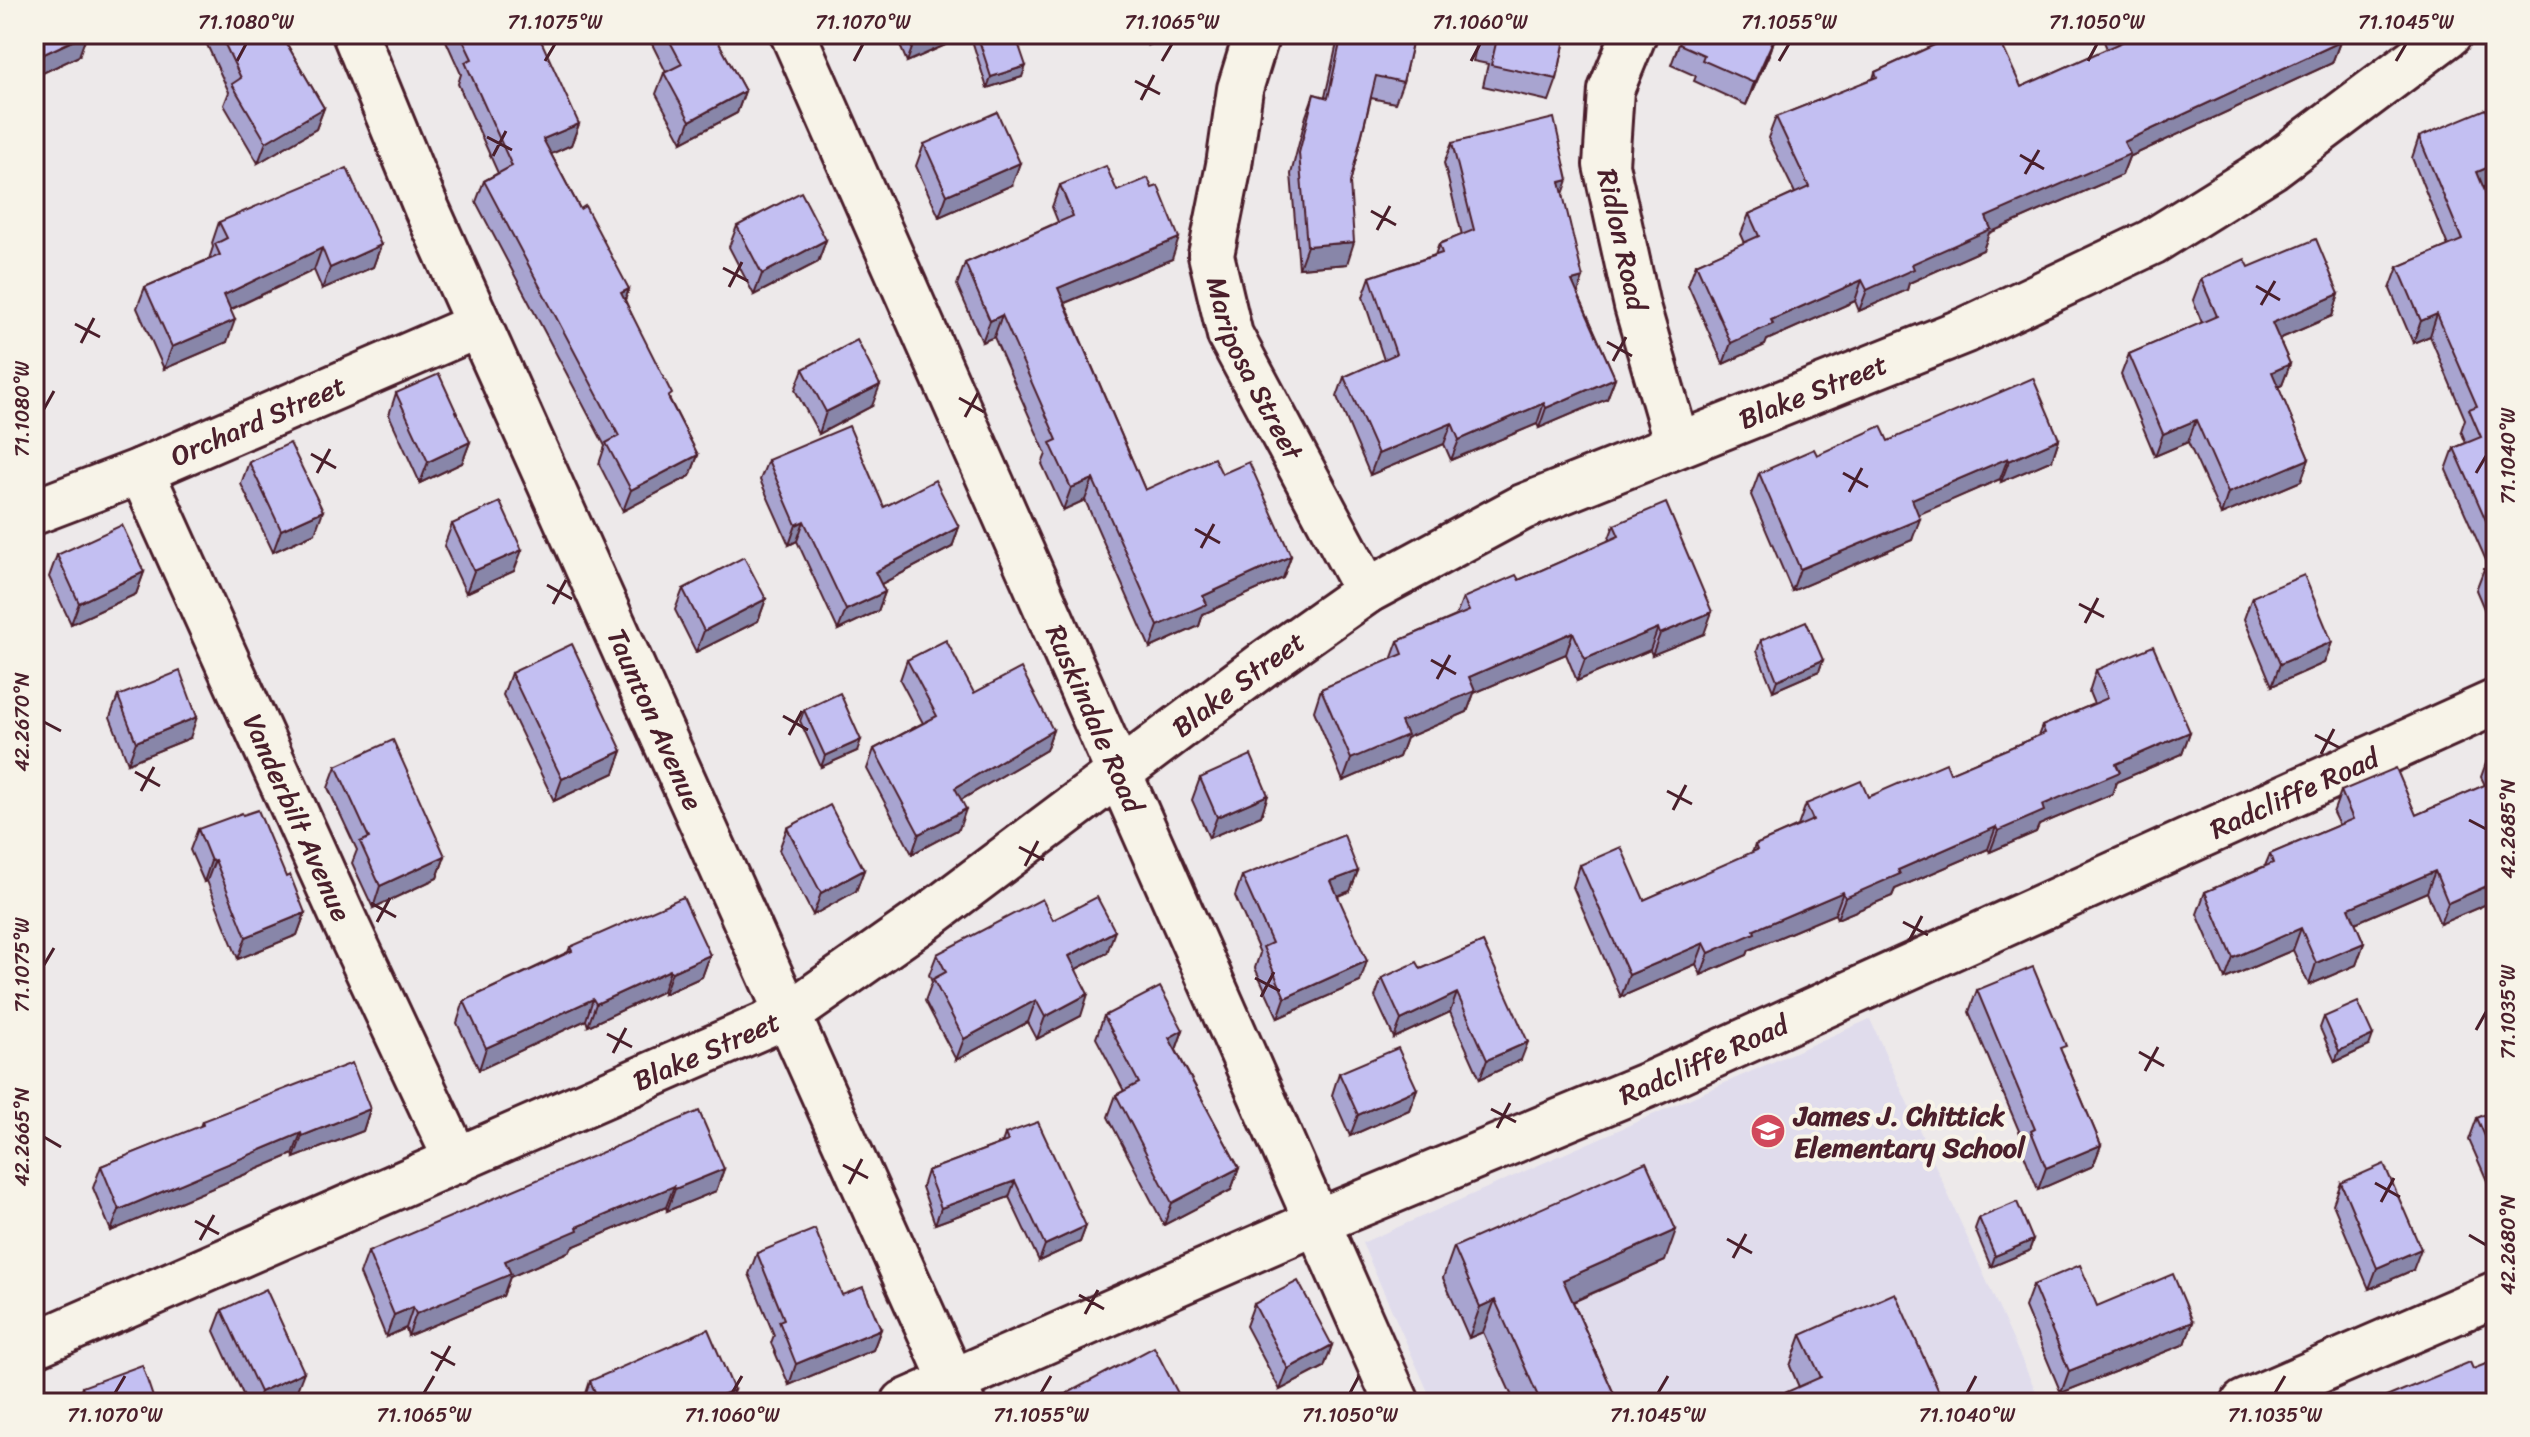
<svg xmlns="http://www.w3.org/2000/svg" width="2530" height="1437" viewBox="0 0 2530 1437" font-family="Sriracha,sans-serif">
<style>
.built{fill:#e0dcec}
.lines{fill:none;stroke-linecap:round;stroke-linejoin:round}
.street-casing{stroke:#4a1f2b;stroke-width:50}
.street{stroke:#f7f3e8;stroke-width:44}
.wall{fill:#a8a4d0;stroke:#4a1f2b;stroke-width:2}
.shaded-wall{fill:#8886a9;stroke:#4a1f2b;stroke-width:2}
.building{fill:#c3bff2;stroke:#4a1f2b;stroke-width:2}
.ticks{fill:none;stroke:#4a1f2b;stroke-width:3}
.labels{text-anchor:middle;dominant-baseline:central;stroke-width:8;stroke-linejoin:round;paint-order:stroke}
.street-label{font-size:28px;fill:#4a1f2b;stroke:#f7f3e8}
.poi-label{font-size:28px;font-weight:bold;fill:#4a1f2b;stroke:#f7f3e8;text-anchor:start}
.neatline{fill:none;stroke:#4a1f2b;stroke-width:3}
.ticks-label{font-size:20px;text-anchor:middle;fill:#4a1f2b}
</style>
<rect width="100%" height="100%" fill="#ede9ea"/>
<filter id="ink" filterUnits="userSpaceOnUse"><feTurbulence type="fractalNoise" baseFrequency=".0125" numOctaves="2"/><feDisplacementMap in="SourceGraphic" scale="16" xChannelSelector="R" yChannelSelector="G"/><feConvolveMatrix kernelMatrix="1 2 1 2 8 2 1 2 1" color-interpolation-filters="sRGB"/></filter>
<g filter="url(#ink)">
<polygon class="built" points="1870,1019 2041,1403 1433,1403 1362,1243"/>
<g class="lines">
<defs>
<g id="street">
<path id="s1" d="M355,34L426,207L962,1403"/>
<path id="s2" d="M793,34L1397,1403"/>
<path id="s3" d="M1257,34L1240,89L1229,165L1211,255L1230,335L1367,591"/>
<path id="s4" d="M1634,34L1611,90L1606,165L1637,306L1677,444"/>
<path id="s5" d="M141,471L345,922L457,1161"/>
<path id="s6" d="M34,512L141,471L479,325"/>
<path id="s7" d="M34,1345L788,1015L926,918L1265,663L1367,591L1523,507L1966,330L2152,242L2272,167L2449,34"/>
<path id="s8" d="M904,1403L1317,1222L1650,1084L2496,702"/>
<polyline points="2244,1403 2496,1294"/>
</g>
</defs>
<use href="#street" class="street-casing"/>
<use href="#street" class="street"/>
</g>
<g class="wall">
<polygon points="34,34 79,56 34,77"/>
<polygon points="202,34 281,34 324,108 316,129 258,163 224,105 229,92"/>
<polygon points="443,34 524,34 579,124 571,145 551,154 580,209 629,289 625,300 670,400 698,455 690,476 623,511 599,464 605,446 476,202 484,181 498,173 458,84 461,74"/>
<polygon points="647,34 714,34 745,91 737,113 682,142 656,94 664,73 666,72"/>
<polygon points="895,34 961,34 959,39 907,62"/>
<polygon points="970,34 1015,34 1022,77 987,88"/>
<polygon points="1143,34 1172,34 1148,45"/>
<polygon points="1339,34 1414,34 1403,82 1395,103 1371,98 1350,183 1347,264 1299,268 1291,174 1306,116 1314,94 1325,97"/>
<polygon points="1479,34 1566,34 1557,79 1549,101 1483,86 1488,64 1473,61"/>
<polygon points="1776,34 1771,50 1746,105 1694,81 1696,76 1671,65 1679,44"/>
<polygon points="2101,34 2336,34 2340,42 2332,63 2129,157 2122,175 1989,233 1983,250 1909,283 1907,290 1859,311 1855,301 1767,340 1765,345 1723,364 1688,285 1696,264 1745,243 1741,234 1749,214 1795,193 1768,138 1776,117 1873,79 1875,72 1945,40 1947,35 2021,87 2107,49"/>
<polygon points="2419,137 2484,187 2496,218 2496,637 2476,590 2484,569 2489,567 2446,470 2454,448 2466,443 2461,431 2465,419 2430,336 2413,343 2390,289 2398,267 2448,246 2412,158"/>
<polygon points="1452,143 1563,194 1578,294 1615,378 1607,399 1539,428 1537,424 1451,460 1444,444 1370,475 1337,397 1344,377 1384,360 1363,297 1370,277 1435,255 1439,244 1462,235 1444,163"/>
<polygon points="924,144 1012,185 939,217 916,166"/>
<polygon points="1060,185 1117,191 1172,259 1065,303 1145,490 1222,474 1291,556 1283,578 1203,614 1199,626 1150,648 1085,500 1063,510 1042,464 1046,454 994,337 982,342 957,285 965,263 1058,222 1052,207"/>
<polygon points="219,222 381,245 373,267 322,289 314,270 230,310 227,342 164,369 137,308 145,287 209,259 213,247 212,243"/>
<polygon points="737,226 826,240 818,262 754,295 729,247"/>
<polygon points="2249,267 2339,294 2332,316 2279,339 2290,364 2282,385 2278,387 2309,459 2301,481 2221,515 2188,442 2155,456 2121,375 2129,354 2202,323 2193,300 2201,279"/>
<polygon points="803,369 872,406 819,434 795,390"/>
<polygon points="396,393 470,442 462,463 420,483 389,415"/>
<polygon points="2059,439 2052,460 2001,482 2000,479 1918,514 1912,540 1792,591 1751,495 1759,473 1817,455 1888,441"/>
<polygon points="768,460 884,507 959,527 952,547 881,584 885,592 878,611 838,630 797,541 789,545 760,480"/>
<polygon points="249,462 315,533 273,552 241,484"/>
<polygon points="452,524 514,571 466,593 444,546"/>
<polygon points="1614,525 1704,634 1652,655 1650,650 1577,681 1566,654 1474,693 1467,712 1406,738 1399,757 1343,781 1314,711 1321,689 1391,660 1398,641 1456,616 1463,598 1519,580 1608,541"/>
<polygon points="57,555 144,572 136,594 71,624 49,577"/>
<polygon points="683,589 766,599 758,621 696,652 675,610"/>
<polygon points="2252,597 2332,642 2324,663 2272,686 2244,619"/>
<polygon points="1761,640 1823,660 1819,671 1773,691 1757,651"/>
<polygon points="907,660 1053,730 1046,750 961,800 959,829 912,854 867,769 874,749 923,723 900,680"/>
<polygon points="2096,670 2190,732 2182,754 2116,782 2112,794 2039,825 2036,832 1990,852 1988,849 1895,889 1892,896 1837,919 1835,914 1749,950 1747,955 1701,975 1696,964 1621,997 1573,887 1580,865 1644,900 1752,853 1755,845 1798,826 1806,804 1868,797 1950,773 2038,736 2042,726 2094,704 2089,692"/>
<polygon points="511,673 622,751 614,773 554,801 503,695"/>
<polygon points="118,696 190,738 128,763 110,717"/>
<polygon points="804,710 857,751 821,767 800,721"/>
<polygon points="2496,752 2496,900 2440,924 2427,892 2355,923 2364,943 2356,965 2309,985 2293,950 2225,979 2197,914 2205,892 2265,866 2270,854 2339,825 2333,813 2341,791 2416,815 2485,785 2481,777 2489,755"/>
<polygon points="336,766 445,856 437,878 373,908 352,863 357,850 328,788"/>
<polygon points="1200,778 1268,795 1261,816 1209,838 1192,800"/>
<polygon points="787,828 864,870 856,891 813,915 779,850"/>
<polygon points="198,829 305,913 297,935 238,959 207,881 204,882 190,850"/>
<polygon points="1358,871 1350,891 1338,896 1360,982 1278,1018 1255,968 1260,953 1235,896 1242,876"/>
<polygon points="1053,920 1107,953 1076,969 1081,1016 1037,1039 1028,1022 956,1060 925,1001 932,982 929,975 937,954"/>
<polygon points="1483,942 1521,1060 1480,1079 1450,1012 1394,1038 1375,997 1382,978 1421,969"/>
<polygon points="570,947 710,955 702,977 664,994 663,991 588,1026 586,1020 479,1070 457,1023 464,1001 568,952"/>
<polygon points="1977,990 2063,1055 2101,1145 2093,1166 2038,1190 2023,1152 2025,1145 1969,1012"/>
<polygon points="1104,1016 1183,1030 1176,1050 1239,1168 1231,1190 1164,1225 1108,1117 1116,1095 1124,1091 1096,1038"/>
<polygon points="2324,1017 2369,1046 2335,1062 2320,1028"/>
<polygon points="1339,1073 1417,1089 1409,1110 1350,1136 1332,1095"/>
<polygon points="370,1109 363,1131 294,1158 293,1154 111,1231 93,1188 101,1166 200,1127 202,1121"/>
<polygon points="2496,1110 2496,1201 2469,1140 2477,1118"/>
<polygon points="1005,1134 1086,1226 1080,1242 1039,1261 1009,1197 935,1224 922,1187 927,1171 1002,1143"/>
<polygon points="724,1169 716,1191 667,1211 666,1207 572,1247 570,1251 510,1277 503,1296 408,1336 406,1328 386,1337 360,1274 368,1252"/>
<polygon points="2341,1183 2413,1270 2369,1289 2333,1204"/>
<polygon points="1979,1218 2033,1240 2029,1251 1991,1267 1975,1229"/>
<polygon points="1454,1247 1665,1261 1573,1302 1618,1403 1515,1403 1483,1332 1469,1338 1443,1278"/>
<polygon points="757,1253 842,1295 881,1329 873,1350 789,1385 771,1343 774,1335 749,1274"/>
<polygon points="2033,1285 2097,1306 2193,1322 2185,1344 2061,1393 2025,1307"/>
<polygon points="1254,1304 1332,1345 1324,1367 1280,1390 1246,1326"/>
<polygon points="222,1310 296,1393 275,1403 247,1403 214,1331"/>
<polygon points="1801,1335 1944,1403 1799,1387 1790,1366"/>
<polygon points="590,1381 734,1390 729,1403 583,1403"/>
<polygon points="82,1387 155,1403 77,1403"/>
</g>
<g class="shaded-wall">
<polygon points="87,34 79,56 34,77 42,55"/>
<polygon points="929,34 961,34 959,39 907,62 915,40"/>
<polygon points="1152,34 1172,34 1148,45"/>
<polygon points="1776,34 1771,50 1746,105 1754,83"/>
<polygon points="2340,42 2332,63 2129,157 2122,175 1989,233 1983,250 1909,283 1907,290 1859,311 1867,290 1912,264 1986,217 2124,142"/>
<polygon points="1026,66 1022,77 987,88 991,77"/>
<polygon points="745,91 737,113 682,142 690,121"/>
<polygon points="324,108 316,129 258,163 266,142"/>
<polygon points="579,124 571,145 536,161 543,139"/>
<polygon points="1020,163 1012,185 939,217 947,195"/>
<polygon points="2496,164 2496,182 2469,194 2477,172"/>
<polygon points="1568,180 1561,200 1560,182"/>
<polygon points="1179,238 1172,259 1050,309 1058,288"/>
<polygon points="826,240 818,262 754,295 762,274"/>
<polygon points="1354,242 1347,264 1299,268 1307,246"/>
<polygon points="381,245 373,267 322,289 330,268"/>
<polygon points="322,248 314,270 216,316 224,295"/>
<polygon points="1583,278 1576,299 1572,281"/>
<polygon points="1862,280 1855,301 1767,340 1765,345 1723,364 1731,343 1771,320"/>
<polygon points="629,289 621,310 621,293"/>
<polygon points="2339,294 2332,316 2265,345 2272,323"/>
<polygon points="2437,314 2430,336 2413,343 2421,321"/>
<polygon points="1002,315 994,337 982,342 990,321"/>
<polygon points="235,320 227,342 164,369 172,347"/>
<polygon points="2290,364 2282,385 2264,393 2272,372"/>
<polygon points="1615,378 1607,399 1539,428 1546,408"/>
<polygon points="880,385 872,406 819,434 826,412"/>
<polygon points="1544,403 1537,424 1451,460 1459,440"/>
<polygon points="2196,420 2188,442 2155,456 2163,434"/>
<polygon points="1452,423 1444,444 1370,475 1378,454"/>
<polygon points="2059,439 2052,460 2001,482 2009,461"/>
<polygon points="470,442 462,463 420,483 428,462"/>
<polygon points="698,455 690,476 623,511 631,490"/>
<polygon points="2008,458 2000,479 1904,521 1912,499"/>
<polygon points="2309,459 2301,481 2221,515 2228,493"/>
<polygon points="1093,479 1085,500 1063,510 1071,488"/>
<polygon points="323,511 315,533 273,552 281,530"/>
<polygon points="1920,519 1912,540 1792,591 1800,569"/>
<polygon points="804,521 797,541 789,545 796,525"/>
<polygon points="959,527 952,547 868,591 875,572"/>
<polygon points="522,550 514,571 466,593 474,571"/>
<polygon points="1291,556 1283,578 1203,614 1199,626 1150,648 1158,626 1203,596"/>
<polygon points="144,572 136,594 71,624 79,603"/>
<polygon points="885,592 878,611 838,630 846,610"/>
<polygon points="766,599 758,621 696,652 704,631"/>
<polygon points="1712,612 1704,634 1652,655 1660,634"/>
<polygon points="1658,628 1650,650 1577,681 1585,659"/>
<polygon points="1573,632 1566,654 1474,693 1467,712 1406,738 1399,757 1343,781 1351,759 1401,722 1469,677"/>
<polygon points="2332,642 2324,663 2272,686 2280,664"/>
<polygon points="1823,660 1819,671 1773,691 1777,680"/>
<polygon points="197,717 190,738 128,763 136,742"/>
<polygon points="1053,730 1046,750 947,808 955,788"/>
<polygon points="2190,732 2182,754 2116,782 2112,794 2039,825 2036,832 1990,852 1998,831 2116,764"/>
<polygon points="861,740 857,751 821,767 825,756"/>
<polygon points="622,751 614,773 554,801 562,779"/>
<polygon points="1268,795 1261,816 1209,838 1217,817"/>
<polygon points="966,809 959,829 912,854 919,834"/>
<polygon points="1996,827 1988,849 1895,889 1892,896 1837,919 1845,898 1898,870"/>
<polygon points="445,856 437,878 373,908 380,886"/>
<polygon points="215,860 207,881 204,882 211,861"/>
<polygon points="864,870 856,891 813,915 821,893"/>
<polygon points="1358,871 1350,891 1324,901 1331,881"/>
<polygon points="2435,871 2427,892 2341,929 2349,908"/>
<polygon points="2496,882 2496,900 2440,924 2448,903"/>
<polygon points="1843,892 1835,914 1749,950 1747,955 1701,975 1709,953 1754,930"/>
<polygon points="305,913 297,935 238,959 246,937"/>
<polygon points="2301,928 2293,950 2225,979 2233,958"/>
<polygon points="1115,931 1107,953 1061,977 1069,956"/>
<polygon points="1704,943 1696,964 1621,997 1629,975"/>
<polygon points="2364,943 2356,965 2309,985 2316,963"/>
<polygon points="710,955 702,977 664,994 672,972"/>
<polygon points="1367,961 1360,982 1278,1018 1285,998"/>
<polygon points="670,970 663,991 588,1026 596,1004"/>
<polygon points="1457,993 1450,1012 1394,1038 1401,1020"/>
<polygon points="1088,994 1081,1016 1037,1039 1045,1017"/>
<polygon points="593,999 586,1020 479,1070 486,1048"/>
<polygon points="1036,1000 1028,1022 956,1060 964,1039"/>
<polygon points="1183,1030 1175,1052 1169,1038"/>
<polygon points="2373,1035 2369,1046 2335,1062 2339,1051"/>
<polygon points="1528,1042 1521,1060 1480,1079 1487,1060"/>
<polygon points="1417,1089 1409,1110 1350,1136 1358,1115"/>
<polygon points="370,1109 363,1131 294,1158 302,1136"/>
<polygon points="301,1133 293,1154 111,1231 119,1210"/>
<polygon points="2101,1145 2093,1166 2038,1190 2046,1168"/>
<polygon points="1239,1168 1231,1190 1164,1225 1172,1203"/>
<polygon points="724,1169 716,1191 667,1211 675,1189"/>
<polygon points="1015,1181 1009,1197 935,1224 941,1208"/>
<polygon points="674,1186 666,1207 572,1247 570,1251 510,1277 503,1296 408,1336 416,1314 505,1261 577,1227"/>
<polygon points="1086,1226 1080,1242 1039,1261 1045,1245"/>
<polygon points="1676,1230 1665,1261 1551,1311 1563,1280"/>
<polygon points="43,1240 35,1262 34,1262 34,1243"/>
<polygon points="2033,1240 2029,1251 1991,1267 1995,1256"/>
<polygon points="2421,1249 2413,1270 2369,1289 2377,1268"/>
<polygon points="1495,1300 1483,1332 1469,1338 1480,1307"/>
<polygon points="413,1307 406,1328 386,1337 394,1315"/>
<polygon points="2193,1322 2185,1344 2061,1393 2069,1371"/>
<polygon points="881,1329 873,1350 789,1385 796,1364"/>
<polygon points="1332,1345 1324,1367 1280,1390 1288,1369"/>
<polygon points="304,1372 296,1393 275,1403 256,1403 260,1392"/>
<polygon points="734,1390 729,1403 703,1403"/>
</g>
<g class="building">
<polygon points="34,34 87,34 42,55 34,37"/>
<polygon points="220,34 281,34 324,108 266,142 232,84 241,78"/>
<polygon points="460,34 524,34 525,36 529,34 538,34 579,124 543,139 580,209 585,206 629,289 621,293 672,394 668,397 698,455 631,490 606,443 619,436 484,181 512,166 465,62 472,59"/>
<polygon points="666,34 714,34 745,91 690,121 664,73 682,64"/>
<polygon points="912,34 929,34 915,40"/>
<polygon points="977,34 1015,34 1026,66 991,77"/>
<polygon points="1342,34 1414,34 1403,82 1376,76 1350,183 1354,242 1307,246 1299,153 1314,94 1328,98"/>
<polygon points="1482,34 1566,34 1557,79 1491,65 1496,43 1481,39"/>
<polygon points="1684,34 1776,34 1754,83 1702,60 1704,55 1679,44"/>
<polygon points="1948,34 1997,34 2021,87 2122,42 2118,34 2336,34 2340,42 2124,142 2130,154 1986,217 1991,229 1912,264 1914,269 1867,290 1862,280 1771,320 1773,324 1731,343 1696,264 1759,236 1749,214 1809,187 1776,117 1877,77 1875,72 1948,39 1947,35"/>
<polygon points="2486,109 2496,132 2496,164 2477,172 2496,218 2496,543 2454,448 2481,437 2469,409 2477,406 2437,314 2421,321 2398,267 2462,240 2419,137"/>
<polygon points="997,112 1020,163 947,195 924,144"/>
<polygon points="1554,118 1568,180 1560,182 1583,278 1572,281 1615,378 1546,408 1544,403 1459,440 1452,423 1378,454 1344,377 1396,354 1370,277 1442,253 1439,244 1474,230 1452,143"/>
<polygon points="1106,166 1117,191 1148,178 1152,188 1158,186 1179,238 1058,288 1145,490 1214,458 1222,474 1249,462 1291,556 1203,596 1207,604 1158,626 1093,479 1071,488 1050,443 1057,440 1002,315 990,321 965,263 1073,216 1060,185"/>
<polygon points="347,168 381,245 330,268 322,248 224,295 235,320 172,347 145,287 220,255 215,244 227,238 219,222"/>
<polygon points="801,192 826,240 762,274 737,226"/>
<polygon points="2316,239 2339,294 2272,323 2290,364 2272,372 2309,459 2228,493 2196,420 2163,434 2129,354 2217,316 2201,279 2245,259 2249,267"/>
<polygon points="857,340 880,385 826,412 803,369"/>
<polygon points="439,374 470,442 428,462 396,393"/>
<polygon points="2033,378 2059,439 2009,461 2008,458 1912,499 1920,519 1800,569 1759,473 1814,449 1817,455 1881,426 1888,441"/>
<polygon points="849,426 884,507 935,480 959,527 875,572 885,592 846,610 804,521 796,525 768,460"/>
<polygon points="290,443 323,511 281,530 249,462"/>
<polygon points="500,502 522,550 474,571 452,524"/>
<polygon points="1666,503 1712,612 1660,634 1658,628 1585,659 1573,632 1469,677 1475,691 1401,722 1407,735 1351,759 1321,689 1403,654 1398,641 1469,611 1463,598 1516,575 1519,580 1619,536 1614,525"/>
<polygon points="122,525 144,572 79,603 57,555"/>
<polygon points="744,557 766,599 704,631 683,589"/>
<polygon points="2496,564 2496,597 2484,569"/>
<polygon points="2304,575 2332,642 2280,664 2252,597"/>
<polygon points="1806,621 1823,660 1777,680 1761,640"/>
<polygon points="946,640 974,693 1021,668 1053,730 955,788 966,809 919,834 874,749 937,716 907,660"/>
<polygon points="572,644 622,751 562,779 511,673"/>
<polygon points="2153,646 2190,732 2116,764 2120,772 2042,805 2044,811 1998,831 1996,827 1898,870 1900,874 1845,898 1843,892 1754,930 1755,933 1709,953 1704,943 1629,975 1580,865 1621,847 1644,900 1757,850 1755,845 1813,820 1806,804 1861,781 1868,797 1946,763 1950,773 2045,733 2042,726 2108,698 2096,670"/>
<polygon points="180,671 197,717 136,742 118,696"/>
<polygon points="840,693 861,740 825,756 804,710"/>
<polygon points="393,740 445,856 380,886 360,842 369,838 336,766"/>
<polygon points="2496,752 2496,771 2489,755"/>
<polygon points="1251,755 1268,795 1217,817 1200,778"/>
<polygon points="2396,768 2416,815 2496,780 2496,882 2448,903 2435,871 2349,908 2364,943 2316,963 2301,928 2233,958 2205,892 2273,863 2270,854 2353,819 2341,791"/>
<polygon points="830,805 864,870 821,893 787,828"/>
<polygon points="258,810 286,877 290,875 305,913 246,937 215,860 211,861 198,829 242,813 243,815"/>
<polygon points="1344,835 1358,871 1331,881 1367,961 1285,998 1263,947 1272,943 1242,876"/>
<polygon points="683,897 710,955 672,972 670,970 596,1004 593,999 486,1048 464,1001 572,951 570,947"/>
<polygon points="1097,897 1115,931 1069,956 1088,994 1045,1017 1036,1000 964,1039 933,979 946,972 937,954 1042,899 1053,920"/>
<polygon points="1483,942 1528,1042 1487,1060 1457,993 1401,1020 1382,978 1417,962 1421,969"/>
<polygon points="2033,967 2066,1046 2060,1048 2101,1145 2046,1168 2031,1131 2035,1129 1977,990"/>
<polygon points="1160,987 1183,1030 1169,1038 1239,1168 1172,1203 1116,1095 1139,1083 1104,1016"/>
<polygon points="2358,1002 2373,1035 2339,1051 2324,1017"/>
<polygon points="1398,1048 1417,1089 1358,1115 1339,1073"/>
<polygon points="352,1063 370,1109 302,1136 301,1133 119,1210 101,1166 203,1125 202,1121"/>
<polygon points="2496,1110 2496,1161 2477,1118"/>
<polygon points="699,1111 724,1169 675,1189 674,1186 577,1227 578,1230 505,1261 511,1274 416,1314 413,1307 394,1315 368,1252"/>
<polygon points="1038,1122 1086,1226 1045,1245 1015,1181 941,1208 927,1171 1008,1141 1005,1134"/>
<polygon points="1646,1162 1676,1230 1563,1280 1618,1403 1541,1403 1495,1300 1480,1307 1454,1247"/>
<polygon points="2384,1164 2421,1249 2377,1268 2341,1183"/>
<polygon points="2017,1202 2033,1240 1995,1256 1979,1218"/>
<polygon points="34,1218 43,1240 34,1243"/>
<polygon points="815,1229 842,1295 863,1287 881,1329 796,1364 779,1321 784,1319 757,1253"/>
<polygon points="2080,1265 2097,1306 2173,1274 2193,1322 2069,1371 2033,1285"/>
<polygon points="1298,1281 1332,1345 1288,1369 1254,1304"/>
<polygon points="266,1289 304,1372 260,1392 222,1310"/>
<polygon points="1895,1293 1944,1403 1762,1403 1821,1377 1801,1335"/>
<polygon points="708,1329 734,1390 703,1403 600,1403 590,1381"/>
<polygon points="1154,1347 1183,1403 1049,1403"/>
<polygon points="2496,1360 2496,1403 2372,1403 2470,1362 2473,1369"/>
<polygon points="142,1365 155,1403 88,1403 82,1387"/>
</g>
</g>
<path class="ticks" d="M237,61L246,44M545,61L555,44M854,61L863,44M1162,61L1172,44M1471,61L1480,44M1779,61L1789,44M2088,61L2097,44M2396,61L2406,44M1135,81L1160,94M1141,100L1154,75M487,137L512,150M2020,155L2044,169M493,156L506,131M2025,174L2039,150M1371,211L1396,225M1377,230L1390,206M723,268L748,281M2256,286L2280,300M729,287L742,262M2261,305L2275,281M75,324L100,337M1607,342L1632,356M81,343L94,318M1613,361L1626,337M959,398L984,412M44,409L54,391M965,417L978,393M311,454L336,468M317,473L330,449M1843,473L1868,487M2476,473L2486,456M1849,492L1862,468M1195,529L1220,543M1201,548L1214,524M547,585L572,599M553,604L566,580M2079,604L2104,617M2085,623L2098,598M1431,660L1456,674M1437,679L1450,655M783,716L808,730M44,722L61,731M789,735L802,711M2315,735L2340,748M2321,754L2334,729M135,772L160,786M141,791L154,767M1667,791L1692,804M1673,810L1686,785M2469,820L2486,829M1019,847L1044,860M1025,866L1038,841M371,903L396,917M377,922L390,898M1903,922L1928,935M1909,941L1922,916M44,965L54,948M1255,978L1280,991M1261,997L1274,972M2476,1030L2486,1012M607,1034L632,1047M2139,1052L2164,1066M613,1053L626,1028M2145,1071L2158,1047M1491,1109L1516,1122M1497,1128L1510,1103M44,1137L61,1147M843,1165L868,1178M2375,1183L2400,1197M849,1184L862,1159M2381,1202L2394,1178M195,1221L219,1234M2469,1235L2486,1245M1727,1239L1752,1253M200,1240L214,1215M1733,1258L1746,1234M1079,1295L1104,1309M1085,1314L1098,1290M431,1352L455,1365M436,1371L450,1346M115,1393L125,1376M424,1393L434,1376M732,1393L742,1376M1041,1393L1051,1376M1350,1393L1359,1376M1658,1393L1668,1376M1967,1393L1976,1376M2275,1393L2285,1376"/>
<defs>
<symbol id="school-disc" viewBox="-11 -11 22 22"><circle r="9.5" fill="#d1495b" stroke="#f7f3e8"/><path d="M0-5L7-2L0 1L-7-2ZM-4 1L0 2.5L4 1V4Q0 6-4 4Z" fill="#fff"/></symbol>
</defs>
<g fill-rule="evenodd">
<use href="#school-disc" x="1748" y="1111" width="40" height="40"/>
</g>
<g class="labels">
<g class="street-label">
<text stroke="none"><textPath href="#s4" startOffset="212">Ridlon Road</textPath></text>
<text stroke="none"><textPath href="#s3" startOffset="348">Mariposa Street</textPath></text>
<text stroke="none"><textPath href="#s7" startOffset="2030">Blake Street</textPath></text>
<text stroke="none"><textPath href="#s6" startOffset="242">Orchard Street</textPath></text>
<text stroke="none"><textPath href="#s7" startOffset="1382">Blake Street</textPath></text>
<text stroke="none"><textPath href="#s2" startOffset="748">Ruskindale Road</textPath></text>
<text stroke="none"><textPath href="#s1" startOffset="748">Taunton Avenue</textPath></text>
<text stroke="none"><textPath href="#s8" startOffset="1518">Radcliffe Road</textPath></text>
<text stroke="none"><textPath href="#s5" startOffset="380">Vanderbilt Avenue</textPath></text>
<text stroke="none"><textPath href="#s7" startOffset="734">Blake Street</textPath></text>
<text stroke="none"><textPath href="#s8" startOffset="870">Radcliffe Road</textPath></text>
</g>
<g class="poi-label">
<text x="1794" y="1115">James J. Chittick<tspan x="1794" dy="32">Elementary School</tspan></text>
</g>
</g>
<rect width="2530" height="1437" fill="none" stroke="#f7f3e8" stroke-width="88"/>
<rect x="44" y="44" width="2442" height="1349" class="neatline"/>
<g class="ticks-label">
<text x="246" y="29">71.1080°W</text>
<text x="555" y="29">71.1075°W</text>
<text x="863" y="29">71.1070°W</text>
<text x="1172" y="29">71.1065°W</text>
<text x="1480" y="29">71.1060°W</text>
<text x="1789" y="29">71.1055°W</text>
<text x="2097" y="29">71.1050°W</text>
<text x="2406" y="29">71.1045°W</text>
<text transform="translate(22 409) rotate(-90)" y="7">71.1080°W</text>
<text transform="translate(2508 456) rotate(-90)" y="7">71.1040°W</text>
<text transform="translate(22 722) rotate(-90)" y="7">42.2670°N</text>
<text transform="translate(2508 829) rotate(-90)" y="7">42.2685°N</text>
<text transform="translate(22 965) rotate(-90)" y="7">71.1075°W</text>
<text transform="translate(2508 1012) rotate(-90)" y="7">71.1035°W</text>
<text transform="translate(22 1137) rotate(-90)" y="7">42.2665°N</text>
<text transform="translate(2508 1245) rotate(-90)" y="7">42.2680°N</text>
<text x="115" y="1422">71.1070°W</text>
<text x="424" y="1422">71.1065°W</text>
<text x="732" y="1422">71.1060°W</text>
<text x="1041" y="1422">71.1055°W</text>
<text x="1350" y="1422">71.1050°W</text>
<text x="1658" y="1422">71.1045°W</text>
<text x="1967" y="1422">71.1040°W</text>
<text x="2275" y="1422">71.1035°W</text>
</g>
</svg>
